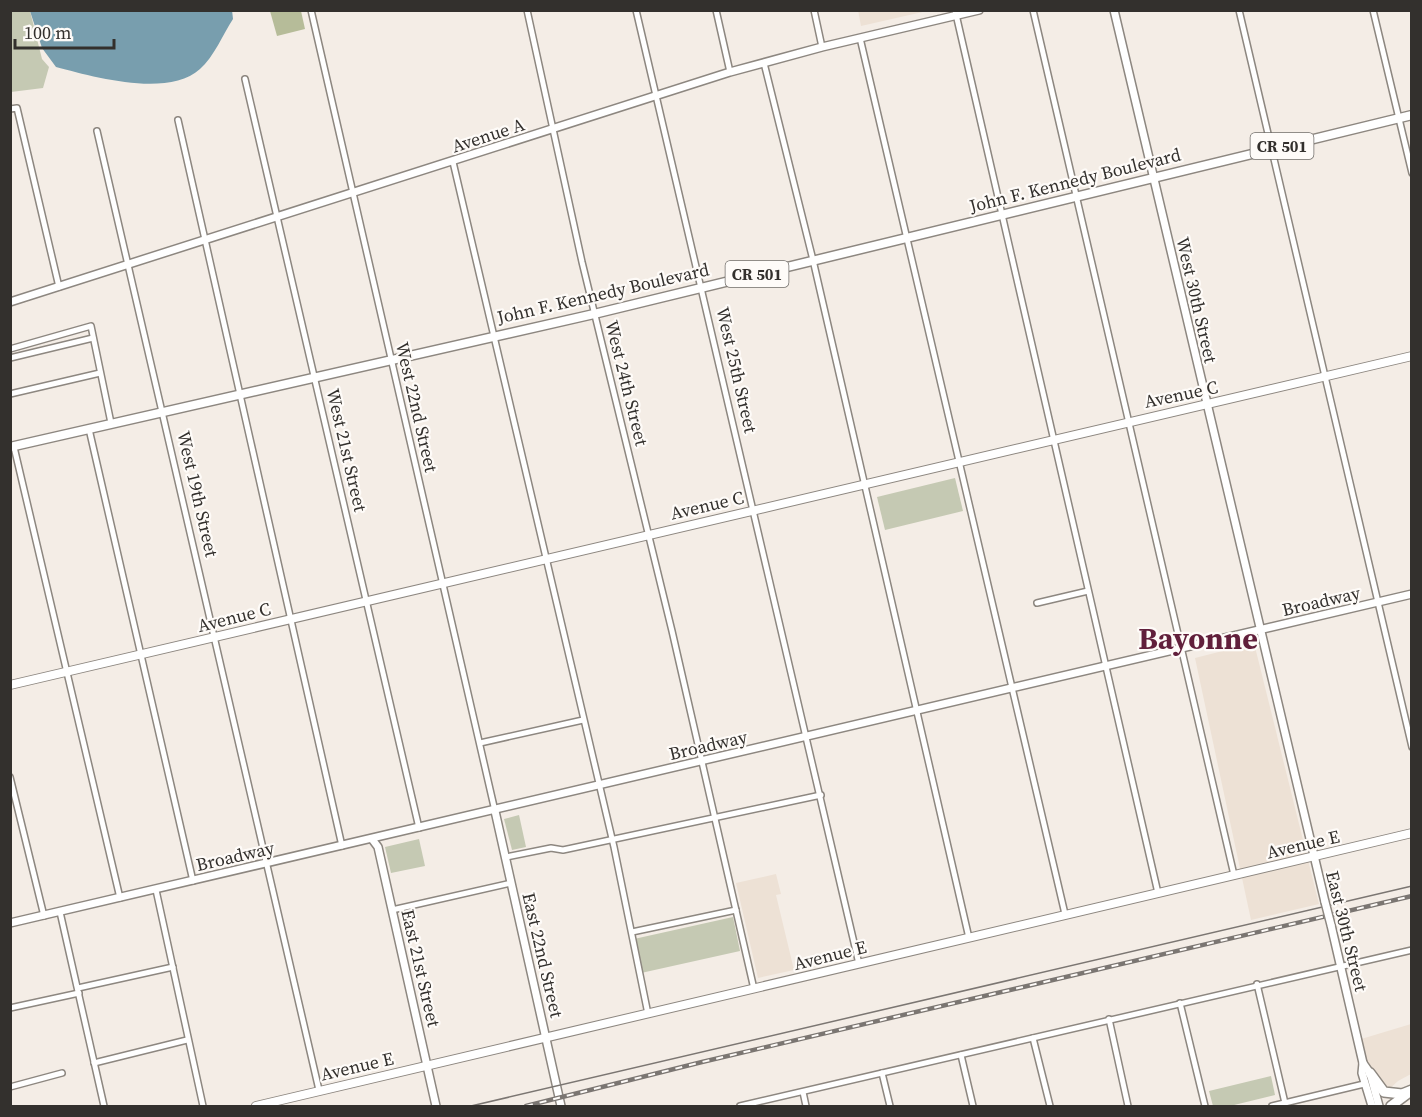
<svg xmlns="http://www.w3.org/2000/svg" width="1422" height="1117" viewBox="0 0 1422 1117" font-family="'Source Serif 4',serif">
<style>
.built{fill:#ede1d5}
.green{fill:#c5c9b3}
.forest{fill:#b6bc99}
.water{fill:#789eae}
.lines{fill:none;stroke-linecap:round;stroke-linejoin:round}
.minor-casing{stroke:#8d8780;stroke-width:8}
.tertiary-casing{stroke:#8d8780;stroke-width:10}
.secondary-casing{stroke:#8d8780;stroke-width:10}
.primary-casing{stroke:#8d8780;stroke-width:11}
.trunk-casing{stroke:#8d8780;stroke-width:12}
.minor{stroke:#fff;stroke-width:5}
.tertiary{stroke:#fff;stroke-width:7}
.secondary{stroke:#fff;stroke-width:8}
.primary{stroke:#fff;stroke-width:8}
.trunk{stroke:#fff;stroke-width:9}
.tram{stroke:#7b7672;stroke-width:1.5}
.rail-casing{stroke:#7b7672;stroke-width:4.5}
.rail{stroke:#fefbf8;stroke-width:2;stroke-dasharray:7;stroke-linecap:butt}
.tertiary-bridge-casing{stroke:#8d8780;stroke-width:10;stroke-linecap:butt}
.tertiary-bridge{stroke:#fff;stroke-width:7}
.labels{text-anchor:middle;dominant-baseline:central;stroke-width:4.5;stroke-linejoin:round;paint-order:stroke}
.shield{fill:#fefbf8;stroke:#706d6a;stroke-width:1.5}
.shield-label{font-size:16px;font-weight:bold;fill:#33302d}
.street-label{font-size:18px;fill:#33302d;stroke:#fefbf8}
.town-label{font-size:30px;font-weight:bold;fill:#611f3b;stroke:#fefbf8}
</style>
<rect width="100%" height="100%" fill="#f4ede6"/>
<g class="built">
<polygon points="858,10 927,10 927,11 861,26"/>
<polygon points="1254,643 1319,904 1251,920 1195,658"/>
<polygon points="776,874 781,894 776,895 794,970 758,978 736,883"/>
<polygon points="1411,1024 1411,1074 1398,1081 1378,1099 1366,1086 1358,1040"/>
</g>
<g class="green">
<polygon points="10,11 30,11 42,59 49,67 43,88 11,92"/>
<polygon points="955,478 963,511 885,530 877,497"/>
<polygon points="519,815 526,847 512,850 504,819"/>
<polygon points="419,839 425,866 391,873 385,847"/>
<polygon points="733,917 740,951 641,973 634,939"/>
<polygon points="1271,1076 1275,1095 1230,1106 1213,1106 1209,1091"/>
</g>
<polygon class="forest" points="270,11 301,11 305,29 277,36"/>
<path class="water" d="M232,10L233,19C223,34 214,57 200,69C168,98 94,77 56,67L42,48L30,11Z"/>
<g class="lines">
<defs>
<g id="minor">
<polyline points="311,10 495,811"/>
<polyline points="527,10 582,262 672,631 754,989"/>
<polyline points="636,10 859,964"/>
<polyline points="716,10 730,72"/>
<polyline points="814,10 822,47"/>
<polyline points="955,10 1158,893"/>
<polyline points="1033,10 1234,875"/>
<polyline points="1239,10 1412,747"/>
<polyline points="1373,10 1412,173"/>
<polyline points="860,38 1065,914"/>
<polyline points="764,63 813,260 969,938"/>
<polyline points="245,79 419,828"/>
<polyline points="10,109 17,108 59,287"/>
<polyline points="178,120 342,846"/>
<polyline points="97,131 319,1090"/>
<polyline points="453,162 614,847 648,1014"/>
<polyline points="10,349 91,326 111,423"/>
<polyline points="10,358 93,338"/>
<polyline points="10,394 100,373"/>
<polyline points="89,429 193,881"/>
<polyline points="14,447 120,898"/>
<polyline points="1037,603 1088,591"/>
<polyline points="480,743 583,720"/>
<polyline points="10,777 44,916"/>
<polyline points="506,857 551,848 563,850 821,795"/>
<polyline points="156,890 203,1106"/>
<polyline points="392,910 511,883"/>
<polyline points="60,912 104,1106"/>
<polyline points="632,932 736,910"/>
<polyline points="1257,984 1285,1103"/>
<polyline points="78,988 173,967"/>
<polyline points="1180,1003 1205,1106"/>
<polyline points="10,1008 79,993"/>
<polyline points="1109,1019 1128,1106"/>
<polyline points="1033,1038 1050,1106"/>
<polyline points="961,1055 973,1106"/>
<polyline points="94,1063 187,1040"/>
<polyline points="882,1073 890,1106"/>
<polyline points="10,1087 62,1073"/>
<polyline points="803,1092 806,1106"/>
<polyline points="740,1106 1412,950"/>
<polyline points="1272,1106 1364,1084"/>
</g>
<g id="tertiary">
<polyline points="1114,10 1325,902"/>
<polyline points="10,302 730,72 822,47 979,10"/>
<polyline points="495,811 561,1106"/>
<polyline points="372,839 378,847 436,1106"/>
<polyline points="10,923 1412,594"/>
<polyline points="1331,925 1363,1063 1370,1073 1379,1106"/>
<polyline points="1363,1063 1362,1073 1372,1106"/>
</g>
<g id="secondary">
<polyline points="10,685 1412,356"/>
<polyline points="256,1106 1412,833"/>
</g>
<polyline id="primary" points="10,447 594,314 1412,115"/>
<g id="trunk">
<polyline points="1370,1073 1384,1092 1402,1094 1412,1090"/>
<polyline points="1391,1106 1407,1094"/>
</g>
</defs>
<use href="#minor" class="minor-casing"/>
<use href="#tertiary" class="tertiary-casing"/>
<use href="#secondary" class="secondary-casing"/>
<use href="#primary" class="primary-casing"/>
<use href="#trunk" class="trunk-casing"/>
<use href="#minor" class="minor"/>
<use href="#tertiary" class="tertiary"/>
<use href="#secondary" class="secondary"/>
<use href="#primary" class="primary"/>
<use href="#trunk" class="trunk"/>
<polyline class="tram" points="471,1106 1412,886"/>
<defs>
<polyline id="rail" points="526,1106 702,1062 1412,896"/>
</defs>
<use href="#rail" class="rail-casing"/>
<use href="#rail" class="rail"/>
<defs>
<polyline id="tertiary-bridge" points="1325,902 1331,925"/>
</defs>
<use href="#tertiary-bridge" class="tertiary-bridge-casing"/>
<use href="#tertiary-bridge" class="tertiary-bridge"/>
</g>
<g class="labels">
<g class="shield">
<rect x="1250.5" y="133" width="63" height="26" rx="4.5"/>
<rect x="725.5" y="261" width="63" height="26" rx="4.5"/>
</g>
<g class="shield-label">
<text x="1282" y="146">CR 501</text>
<text x="757" y="274">CR 501</text>
</g>
<g class="street-label">
<text transform="translate(488 135) rotate(-18)">Avenue A</text>
<text transform="translate(1075 180) rotate(-14)">John F. Kennedy Boulevard</text>
<text transform="translate(603 293) rotate(-13)">John F. Kennedy Boulevard</text>
<text transform="translate(1197 300) rotate(77)">West 30th Street</text>
<text transform="translate(737 370) rotate(77)">West 25th Street</text>
<text transform="translate(627 383) rotate(76)">West 24th Street</text>
<text transform="translate(1181 394) rotate(-12)">Avenue C</text>
<text transform="translate(417 407) rotate(77)">West 22nd Street</text>
<text transform="translate(347 450) rotate(77)">West 21st Street</text>
<text transform="translate(198 494) rotate(77)">West 19th Street</text>
<text transform="translate(707 505) rotate(-13)">Avenue C</text>
<text transform="translate(1321 601) rotate(-13)">Broadway</text>
<text transform="translate(234 617) rotate(-14)">Avenue C</text>
<text transform="translate(708 745) rotate(-13)">Broadway</text>
<text transform="translate(1303 844) rotate(-13)">Avenue E</text>
<text transform="translate(235 856) rotate(-13)">Broadway</text>
<text transform="translate(1347 931) rotate(76)">East 30th Street</text>
<text transform="translate(543 955) rotate(77)">East 22nd Street</text>
<text transform="translate(830 955) rotate(-14)">Avenue E</text>
<text transform="translate(421 968) rotate(77)">East 21st Street</text>
<text transform="translate(357 1066) rotate(-13)">Avenue E</text>
</g>
<g class="town-label">
<text x="1198" y="638">Bayonne</text>
</g>
</g>
<rect width="1422" height="1117" fill="none" stroke="#33302d" stroke-width="24"/>
<path d="M15 39v9h99v-9" fill="none" stroke="#33302d" stroke-width="3"/>
<text x="24" y="39" font-size="18" fill="#33302d" stroke="#fefbf8" stroke-width="4.5" paint-order="stroke">100 m</text>
</svg>
